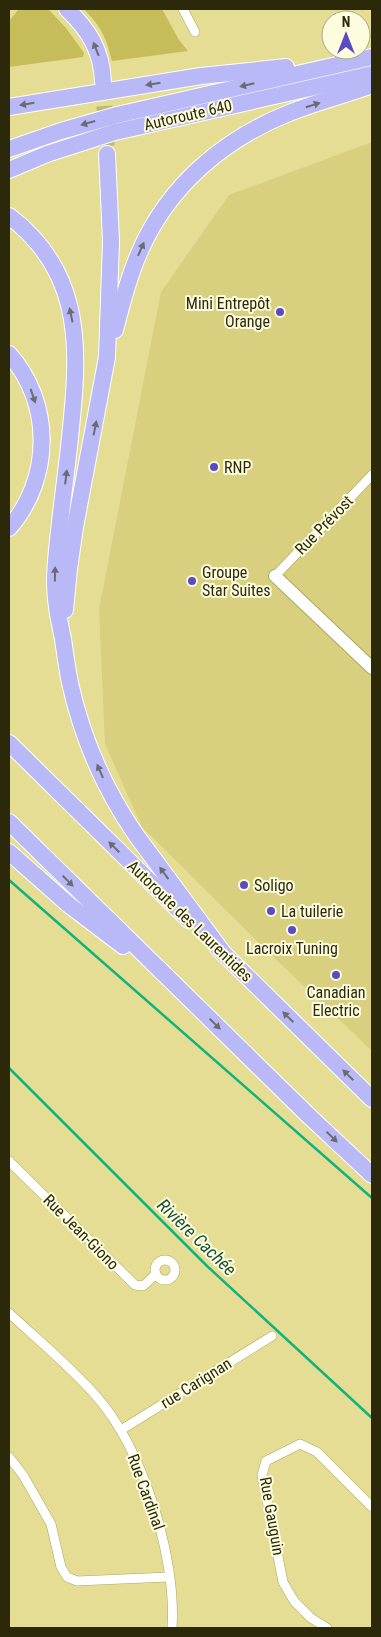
<svg xmlns="http://www.w3.org/2000/svg" width="381" height="1637" viewBox="0 0 381 1637" font-family="'Roboto Condensed',sans-serif">
<style>
.built{fill:#d8d07f}
.green{fill:#c6bc59}
.lines{fill:none;stroke-linecap:round;stroke-linejoin:round}
.stream{stroke:#10b27e;stroke-width:2.5}
.highway-tunnel{stroke:#bfb978;stroke-width:16;stroke-dasharray:16 8;stroke-linecap:butt}
.street-casing{stroke:#aea75f;stroke-width:10}
.secondary-casing{stroke:#aea75f;stroke-width:14}
.highway-casing{stroke:#fff;stroke-width:18}
.street{stroke:#fff;stroke-width:9}
.secondary{stroke:#fff;stroke-width:12}
.highway{stroke:#b8b9f6;stroke-width:16}
.oneway{fill:#6b6a75}
.poi-dot{fill:#5a4bc3;stroke:#fefcdf;stroke-width:2}
.labels{text-anchor:middle;dominant-baseline:central;stroke-width:4;stroke-linejoin:round;paint-order:stroke}
.street-label{font-size:16px;fill:#2c290b;stroke:#fefcdf}
.poi-label{font-size:16px;fill:#2c290b;stroke:#fefcdf;text-anchor:start}
.water-label{font-size:18px;font-style:italic;fill:#174f39;stroke:#fefcdf}
</style>
<rect width="100%" height="100%" fill="#e4dd93"/>
<polygon class="built" points="372,142 372,1051 264,948 142,827 105,744 99,609 161,292 229,195"/>
<g class="green">
<polygon points="19,9 48,9 66,28 84,53 83,57 9,67 9,21"/>
<path d="M84,9H162L179,40L188,51L112,61C106,37 102,28 84,9Z"/>
</g>
<g class="lines">
<g class="stream">
<polyline points="9,880 372,1198"/>
<polyline points="9,1068 207,1266 372,1418"/>
</g>
<polyline class="highway-tunnel" points="103,82 107,154"/>
<defs>
<g id="street">
<polyline points="183,9 195,32"/>
<polyline points="275,576 372,475"/>
<polyline points="9,1161 135,1285 143,1286 156,1274"/>
<circle cx="165" cy="1270" r="10"/>
<path d="M9,1313C38,1340 71,1367 97,1397C143,1450 177,1558 172,1628"/>
<polyline points="121,1430 272,1336"/>
<polyline points="9,1457 23,1475 51,1524 61,1567 67,1577 77,1581 169,1577"/>
<polyline points="327,1628 311,1618 294,1601 283,1582 262,1475 266,1461 300,1444 317,1452 372,1507"/>
</g>
<polyline id="secondary" points="275,576 372,668"/>
<g id="highway">
<path d="M67,9C89,30 102,51 103,82"/>
<polyline points="9,107 201,76 286,67"/>
<polyline points="9,149 61,131 117,115 372,57"/>
<polyline points="9,170 47,154 115,132 372,74"/>
<path d="M9,216C78,268 80,338 72,417C69,452 64,487 60,522C58,542 55,562 55,582C55,602 59,620 63,639C65,653 67,668 70,683C82,737 105,790 136,835L224,954"/>
<path d="M115,330C122,303 129,276 140,251C169,185 224,139 289,113C316,102 345,95 372,85"/>
<path d="M9,354C53,403 52,479 9,528"/>
<polyline points="65,610 69,569 75,527 107,357 111,241 107,154"/>
<polyline points="9,743 189,920"/>
<polyline points="9,822 309,1116 372,1175"/>
<polyline points="9,852 69,905 123,946"/>
<polyline points="217,947 372,1099"/>
</g>
</defs>
<use href="#street" class="street-casing"/>
<use href="#secondary" class="secondary-casing"/>
<use href="#highway" class="highway-casing"/>
<use href="#street" class="street"/>
<use href="#secondary" class="secondary"/>
<use href="#highway" class="highway"/>
</g>
<defs><path id="oneway-solid" d="M-6-.8H1V-3.2L6.5 0L1 3.2V.8H-6Z" transform="scale(1.25)"/></defs>
<g class="oneway">
<use href="#oneway-solid" transform="translate(96 49) rotate(-112)"/>
<use href="#oneway-solid" transform="translate(153 84) rotate(171)"/>
<use href="#oneway-solid" transform="translate(247 85) rotate(167)"/>
<use href="#oneway-solid" transform="translate(27 104) rotate(171)"/>
<use href="#oneway-solid" transform="translate(313 105) rotate(-18)"/>
<use href="#oneway-solid" transform="translate(88 123) rotate(164)"/>
<use href="#oneway-solid" transform="translate(141 249) rotate(-66)"/>
<use href="#oneway-solid" transform="translate(71 315) rotate(-102)"/>
<use href="#oneway-solid" transform="translate(33 396) rotate(71)"/>
<use href="#oneway-solid" transform="translate(95 428) rotate(-79)"/>
<use href="#oneway-solid" transform="translate(66 477) rotate(-83)"/>
<use href="#oneway-solid" transform="translate(55 574) rotate(-89)"/>
<use href="#oneway-solid" transform="translate(100 771) rotate(-114)"/>
<use href="#oneway-solid" transform="translate(114 847) rotate(-135)"/>
<use href="#oneway-solid" transform="translate(164 873) rotate(-126)"/>
<use href="#oneway-solid" transform="translate(68 881) rotate(45)"/>
<use href="#oneway-solid" transform="translate(288 1017) rotate(-136)"/>
<use href="#oneway-solid" transform="translate(215 1024) rotate(44)"/>
<use href="#oneway-solid" transform="translate(348 1075) rotate(-135)"/>
<use href="#oneway-solid" transform="translate(332 1137) rotate(44)"/>
</g>
<g class="poi-dot">
<circle cx="280" cy="312" r="5"/>
<circle cx="214" cy="467" r="5"/>
<circle cx="192" cy="581" r="5"/>
<circle cx="244" cy="885" r="5"/>
<circle cx="271" cy="911" r="5"/>
<circle cx="292" cy="930" r="5"/>
<circle cx="336" cy="975" r="5"/>
</g>
<g class="labels">
<g class="street-label">
<text transform="translate(188 115) rotate(-13)">Autoroute 640</text>
<text transform="translate(324 525) rotate(-46)">Rue Prévost</text>
<text transform="translate(190 921) rotate(44)">Autoroute des Laurentides</text>
<text transform="translate(81 1232) rotate(45)">Rue Jean-Giono</text>
<text transform="translate(196 1383) rotate(-32)">rue Carignan</text>
<text transform="translate(146 1492) rotate(70)">Rue Cardinal</text>
<text transform="translate(272 1516) rotate(80)">Rue Gauguin</text>
</g>
<g class="poi-label">
<text x="270" y="303" text-anchor="end">Mini Entrepôt<tspan x="270" dy="18">Orange</tspan></text>
<text x="224" y="467">RNP</text>
<text x="202" y="572">Groupe<tspan x="202" dy="18">Star Suites</tspan></text>
<text x="254" y="885">Soligo</text>
<text x="281" y="911">La tuilerie</text>
<text x="292" y="948" text-anchor="middle">Lacroix Tuning</text>
<text x="336" y="992" text-anchor="middle">Canadian<tspan x="336" dy="18">Electric</tspan></text>
</g>
<g class="water-label">
<text transform="translate(197 1237) rotate(44)">Rivière Cachée</text>
</g>
</g>
<rect width="381" height="1637" fill="none" stroke="#2c290b" stroke-width="20"/>
<g transform="translate(346 35)"><circle r="24" fill="#fefcdf" stroke="#aaa88a"/>
<path d="M0-4L9 19L0 12L-9 19Z" fill="#5a4bc3"/>
<text y="-8" font-size="14" font-weight="bold" text-anchor="middle" fill="#2c290b">N</text>
</g>
</svg>
